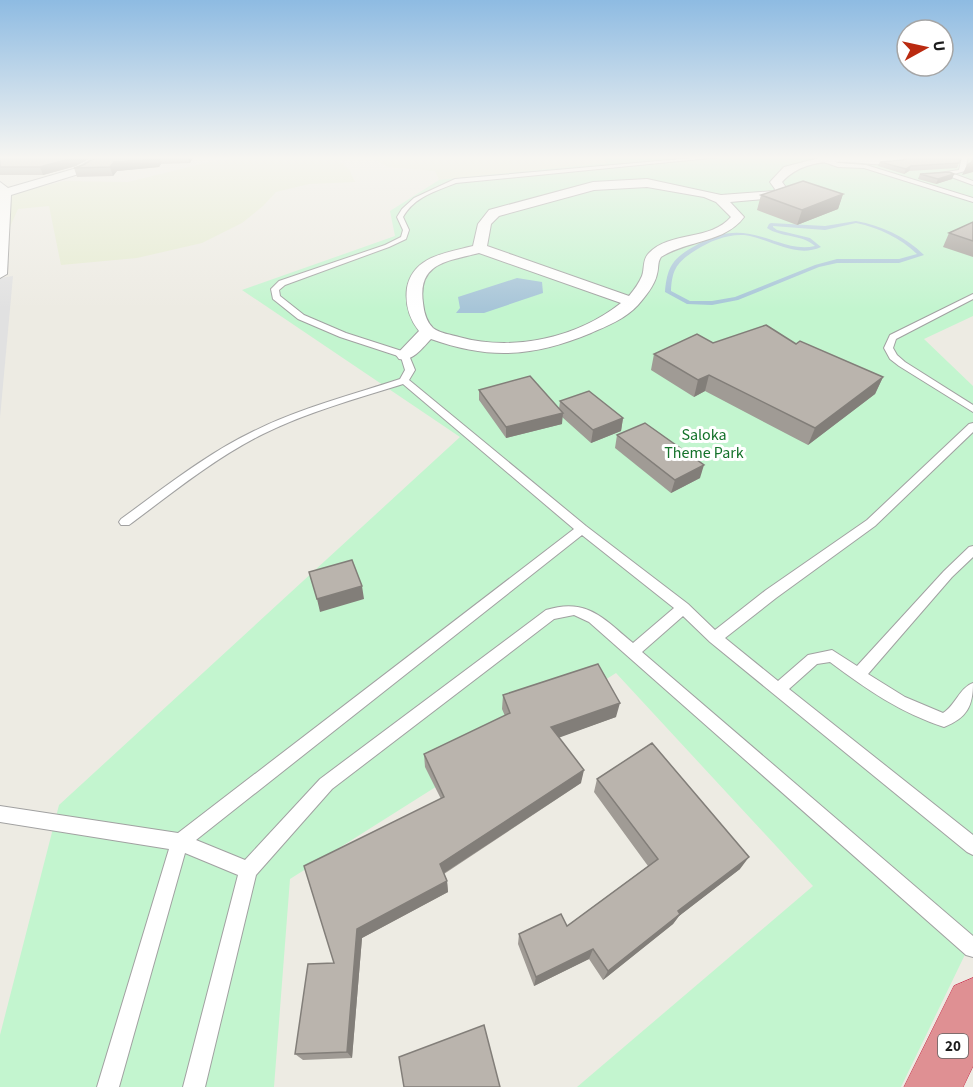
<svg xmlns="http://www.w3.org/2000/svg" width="973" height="1087" viewBox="0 0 973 1087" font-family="'Source Sans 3',sans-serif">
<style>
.farmland{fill:#e5ebd0}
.park{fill:#c3f5cf}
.parking{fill:#e1e1e1}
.water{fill:#a7c5d8}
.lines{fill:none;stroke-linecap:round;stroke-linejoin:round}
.stream{fill:#a7c5d8;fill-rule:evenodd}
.lane-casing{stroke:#a1a1a1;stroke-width:2}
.street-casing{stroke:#a1a1a1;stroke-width:2}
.highway-casing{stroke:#ca314e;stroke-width:1}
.lane{fill:#fff;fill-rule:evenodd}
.street{fill:#fff;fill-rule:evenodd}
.highway{fill:#df9093;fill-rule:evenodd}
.wall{fill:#a09b95}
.shaded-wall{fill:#827e79}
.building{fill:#bab4ad;stroke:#827e79;stroke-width:1.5}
.labels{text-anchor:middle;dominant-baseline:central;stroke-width:6;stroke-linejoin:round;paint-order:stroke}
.shield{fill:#fff;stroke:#616161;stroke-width:1.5}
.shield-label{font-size:15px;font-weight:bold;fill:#1d1d1d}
.park-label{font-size:16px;fill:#14722a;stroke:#fff}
</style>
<rect width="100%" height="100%" fill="#edebe3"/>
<g class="farmland">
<polygon points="241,157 366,157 339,161 349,169 355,182 309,184 276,192 263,206 242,223 202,243 137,258 61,265 49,206 18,209 9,229 0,190 20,192 64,181 128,182 209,162"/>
<polygon points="371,157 601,157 609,163 439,180 435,171 388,167"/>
</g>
<polygon class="park" points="601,157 973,157 973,316 924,339 973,386 973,938 901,1087 577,1087 813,886 616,673 290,879 274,1087 0,1087 0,1035 59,805 460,437 242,290 395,236 390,211 439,180 608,163"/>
<polygon class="parking" points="13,276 0,418 0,278"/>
<polygon class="water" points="517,278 542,282 543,293 484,313 456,313 460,308 458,297"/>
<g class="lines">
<path class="stream" d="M856,221C882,226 905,236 924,255L899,263H837L819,267L738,300L712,305L687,304L665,292C667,268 672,259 693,247C726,228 743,230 778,242C790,246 802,249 815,246C802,234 782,238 767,228L769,224L771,223L825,226ZM856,223C880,228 900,238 917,254L899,259H837L815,265L735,297L712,301H690L671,291C672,269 677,262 696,250C710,241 727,234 744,235C769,238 795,259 821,247L810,238L777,230L773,227V226L825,230Z"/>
<defs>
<g id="lane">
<path d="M704,157H720L456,183C436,191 414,197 403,217L409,230L406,239L389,247L285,285L279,290L280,296L304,315L346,333L408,353L415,370L409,380L586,526L688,604L715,630L766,590L867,520L969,424L973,423V432L875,526L776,598L725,638L778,681L808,655L832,650L857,666L944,571L969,547L973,546V557L952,577L868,674L905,697L943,713C955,706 960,687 973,683C973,706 967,718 944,727C901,713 866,689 830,662L817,664L789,689L973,835V855L967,852L710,642L683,616L642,652L973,936V957L966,955L589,622L574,615L554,619L332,789L256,875L205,1087H183L238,875L185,853L119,1087H97L169,849L0,822V806L178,833L574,529L403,384C356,399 307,412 263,434C215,458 172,493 129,525H121L119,522L121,519C164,488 206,454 254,431C300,408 351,395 400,379L405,370L401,357L340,337L298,319L273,299L271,289L279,281L385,245L401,237L403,230L397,217L402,209L414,198L455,179ZM582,535L674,608L633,643C604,619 587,597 546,610L320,779L245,860L196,840Z"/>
<polygon points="962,157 968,157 965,171 954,174 973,181 973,185 946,175 936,176 933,174 959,170"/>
<polygon points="823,158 839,163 866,165 973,198 973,202 864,168 838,167 821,161"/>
<polygon points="973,294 973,299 896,339 893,348 897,355 905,362 973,405 973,412 899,366 890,359 884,348 890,335"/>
</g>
<g id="street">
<polygon points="96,157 104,157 106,159 85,172 11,195 7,274 0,278 0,182 8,188 77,168"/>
<path d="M823,157H912C885,179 820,141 782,182L788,190L777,198L730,202L744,217C725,243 687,240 661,257C657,263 659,268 657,274C655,285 645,297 638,305C625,319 607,326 591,333C533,357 490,360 431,339C422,348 413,362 399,359L396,355L419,331C409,318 405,305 407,288C413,256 446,253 473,246L478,224L489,210L593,182L647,179L721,195L774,191L775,189L770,182L784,167ZM647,187L704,197L716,202L731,217C711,241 670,231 649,253C642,260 645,268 642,276C639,283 634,290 629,296L487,246L491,224L499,216L594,190ZM479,253L621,303C577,338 513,352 459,337C452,335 439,333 433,328C426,321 424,312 423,303C417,262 449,261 479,253Z"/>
</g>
<polygon id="highway" points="973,978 973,1066 963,1087 904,1087 954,986"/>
</defs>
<use href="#lane" class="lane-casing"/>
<use href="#street" class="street-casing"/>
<use href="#highway" class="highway-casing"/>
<use href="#lane" class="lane"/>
<use href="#street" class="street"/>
<use href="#highway" class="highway"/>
</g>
<g class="wall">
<polygon points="0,157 76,166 43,175 0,175"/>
<polygon points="97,157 193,157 190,163 161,164 159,167 117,171 113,176 77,177 74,168 83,165"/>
<polygon points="880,162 959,163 957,168 909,171 904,174 878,166"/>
<polygon points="920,174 954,174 952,179 936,184 918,179"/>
<polygon points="843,194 838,209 797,225 757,210 761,195"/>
<polygon points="973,222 973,257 943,247 949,233"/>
<polygon points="713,343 796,344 883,377 875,394 808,445 705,391 694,397 651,370 654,354"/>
<polygon points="479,390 559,409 560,401 623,418 621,431 591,443 562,417 562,424 506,438 479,400"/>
<polygon points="617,435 700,478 671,493 615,448"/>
<polygon points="503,695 616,717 559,737 581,783 444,874 447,881 448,892 362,938 352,1058 303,1060 295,1054 334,963 441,799 425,767 424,754 505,716 502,709"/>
<polygon points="597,779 740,869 679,916 673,924 603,980 589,959 534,986 518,944 519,934 567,926 648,866 594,792"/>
</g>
<g class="shaded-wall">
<polygon points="75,157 93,157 76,166 43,175 40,167"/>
<polygon points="158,157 159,157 161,164 159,167 117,171 113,176 110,167 114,162"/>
<polygon points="188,157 193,157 190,163"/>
<polygon points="973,164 973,172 962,175 967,165"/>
<polygon points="911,166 909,171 904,174 906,169"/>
<polygon points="954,174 952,179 936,184 938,179"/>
<polygon points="843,194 838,209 797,225 802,210"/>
<polygon points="709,375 705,391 694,397 698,380"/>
<polygon points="883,377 875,394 808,445 815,428"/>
<polygon points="563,413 562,424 506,438 506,427"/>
<polygon points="623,418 621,431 591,443 593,430"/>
<polygon points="704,465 700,478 671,493 675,480"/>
<polygon points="362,586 364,599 320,612 317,599"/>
<polygon points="620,703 616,717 550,741 551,727"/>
<polygon points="584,770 581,783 441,875 440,864"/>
<polygon points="749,857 740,869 679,916 673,924 603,980 608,971 678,911"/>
<polygon points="447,881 448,892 362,938 352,1058 347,1052 357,929"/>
<polygon points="593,949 589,959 534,986 536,977"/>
</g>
<g class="building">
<polygon points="0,157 75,157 40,167 0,167"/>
<polygon points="97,157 158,157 157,159 114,162 110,167 74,168 83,165"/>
<polygon points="910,157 962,157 959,163 911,166 906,169 880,162 903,160"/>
<polygon points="973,157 973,164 967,165 972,162"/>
<polygon points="949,172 954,174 938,179 920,174"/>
<polygon points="803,181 843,194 802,210 761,195"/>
<polygon points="973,222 973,241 949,233"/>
<polygon points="766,325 796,344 800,341 883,377 815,428 709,375 698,380 654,354 697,334 713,343"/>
<polygon points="530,376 563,413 506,427 479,390"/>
<polygon points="589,391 623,418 593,430 560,401"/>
<polygon points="645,423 704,465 675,480 617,435"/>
<polygon points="352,560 362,586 317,599 309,572"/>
<polygon points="598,664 620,703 551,727 584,770 440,864 447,881 357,929 347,1052 295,1054 308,964 334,963 304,866 444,797 424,754 510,713 503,695"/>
<polygon points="652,743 749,857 678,911 680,914 608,971 593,949 536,977 519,934 561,914 567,926 658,859 597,779"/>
<polygon points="484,1025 500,1087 404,1087 399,1057"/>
</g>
<linearGradient id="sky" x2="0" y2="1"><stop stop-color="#8ebbe2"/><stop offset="0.51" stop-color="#f7f6f2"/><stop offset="1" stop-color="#f7f6f2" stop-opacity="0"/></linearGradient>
<rect width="973" height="309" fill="url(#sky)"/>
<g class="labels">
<rect class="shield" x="938" y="1034" width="30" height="24" rx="4.5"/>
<g class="shield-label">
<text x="953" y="1046">20</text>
</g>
<g class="park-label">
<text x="704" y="435">Saloka<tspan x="704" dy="18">Theme Park</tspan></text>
</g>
</g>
<g transform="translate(925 48) rotate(82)"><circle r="28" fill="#ffffff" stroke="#a5a5a5" stroke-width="1.5"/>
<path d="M0-4.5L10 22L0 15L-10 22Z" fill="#ba2a10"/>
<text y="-9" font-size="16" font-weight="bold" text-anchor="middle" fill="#1d1d1d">U</text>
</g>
</svg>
